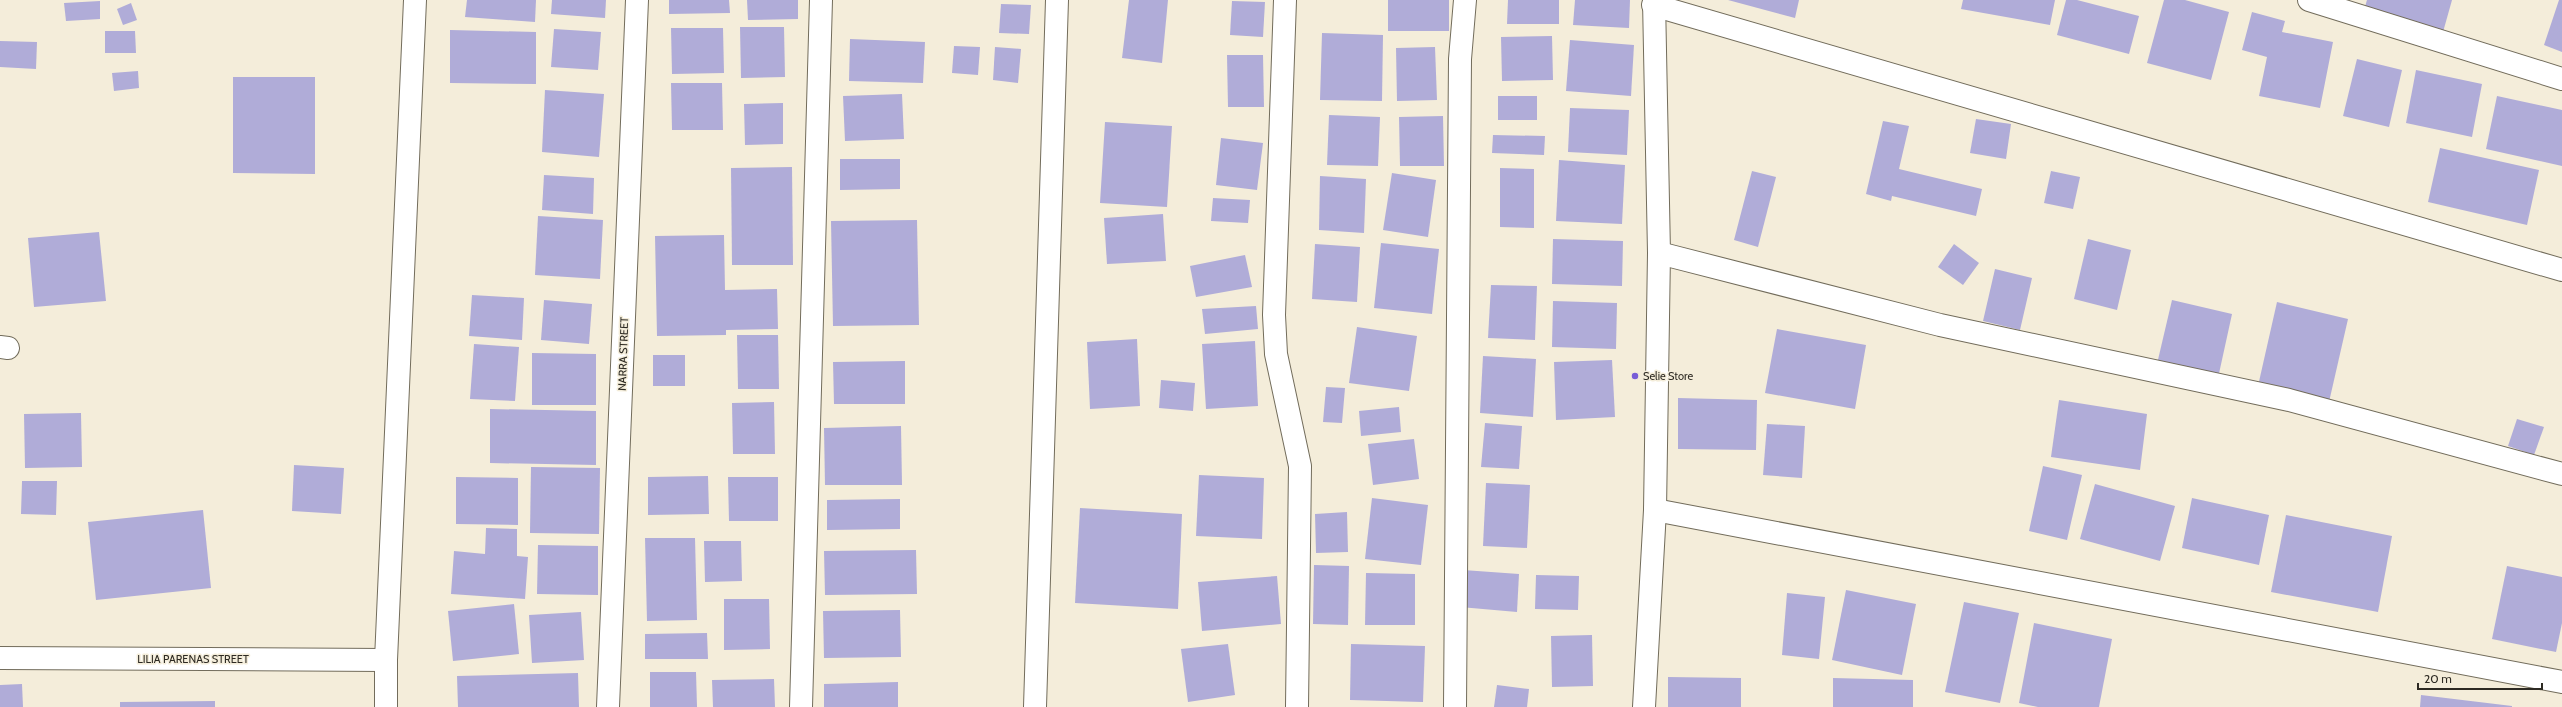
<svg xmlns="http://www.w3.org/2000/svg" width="2562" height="707" viewBox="0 0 2562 707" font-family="Cabin,sans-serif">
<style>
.building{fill:#b0acd8}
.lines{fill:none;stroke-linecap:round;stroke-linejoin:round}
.minor-casing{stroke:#726c5b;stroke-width:24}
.minor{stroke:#fff;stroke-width:22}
.poi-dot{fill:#785dd7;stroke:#f4edda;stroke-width:1.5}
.labels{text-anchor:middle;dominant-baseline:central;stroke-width:3;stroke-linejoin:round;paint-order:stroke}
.street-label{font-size:11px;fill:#2d2a23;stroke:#f4edda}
.poi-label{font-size:11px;fill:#2d2a23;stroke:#f4edda;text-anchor:start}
</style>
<rect width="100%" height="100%" fill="#f4edda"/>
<g class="building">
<polygon points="467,0 536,0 535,22 465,17"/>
<polygon points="552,0 606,0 605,18 551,14"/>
<polygon points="669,0 729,0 730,13 669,14"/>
<polygon points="747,0 798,0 798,19 748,20"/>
<polygon points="1129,0 1168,0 1162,63 1122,58"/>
<rect x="1388" y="0" width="61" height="31"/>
<polygon points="1508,0 1559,0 1559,24 1507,24"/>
<polygon points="1575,0 1630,0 1629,28 1573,25"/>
<polygon points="1728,0 1799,0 1795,18"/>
<polygon points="1963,0 2055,0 2050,25 1961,9"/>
<polygon points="2066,0 2077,0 2139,16 2129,54 2057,35"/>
<polygon points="2164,0 2185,0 2229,12 2211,80 2147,63"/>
<polygon points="2367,0 2452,0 2443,32 2364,10"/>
<polygon points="2559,0 2562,0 2562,52 2544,45"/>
<polygon points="100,1 100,19 66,21 64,3"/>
<polygon points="1232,1 1265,2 1263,37 1230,35"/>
<polygon points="131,3 137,20 123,25 117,9"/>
<polygon points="1001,4 1031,5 1029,34 999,33"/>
<polygon points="2252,12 2285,21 2282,32 2333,42 2320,108 2259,96 2267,57 2242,50"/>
<polygon points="740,27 784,27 785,77 741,78"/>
<polygon points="671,28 723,28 724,73 672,74"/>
<polygon points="554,29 601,32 598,70 551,67"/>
<polygon points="450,30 536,32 536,84 450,83"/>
<polygon points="105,31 135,31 136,53 105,53"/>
<polygon points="1322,33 1383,35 1382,101 1320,100"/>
<polygon points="1552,36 1553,80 1502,81 1501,37"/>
<polygon points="850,39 925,42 923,83 849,81"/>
<polygon points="1570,40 1634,45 1631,96 1566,91"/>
<polygon points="0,41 37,42 36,69 0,67"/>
<polygon points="954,46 980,47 978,75 952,73"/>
<polygon points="995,47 1021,49 1018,83 993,80"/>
<polygon points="1435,47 1437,100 1397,101 1396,48"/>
<polygon points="1227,55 1263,55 1264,107 1228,107"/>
<polygon points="2357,59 2402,70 2389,127 2343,116"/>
<polygon points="2416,70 2482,84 2472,137 2406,123"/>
<polygon points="138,71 139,88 114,91 112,73"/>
<polygon points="233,77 315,77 315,174 233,173"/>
<polygon points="671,83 722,83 723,130 672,130"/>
<polygon points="545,90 604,94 599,157 542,152"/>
<polygon points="902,94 904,139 845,141 843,96"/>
<rect x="1498" y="96" width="39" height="24"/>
<polygon points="2497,96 2562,110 2562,166 2486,149"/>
<polygon points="783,103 783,144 745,145 744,104"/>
<polygon points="1570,108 1629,110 1627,155 1568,152"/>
<polygon points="1329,115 1380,117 1378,166 1327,165"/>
<polygon points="1443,116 1444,166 1400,166 1399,117"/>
<polygon points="1976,119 2011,124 2006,159 1970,153"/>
<polygon points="1883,121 1909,126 1899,169 1982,189 1976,216 1892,196 1891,201 1866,194"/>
<polygon points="1105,122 1172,126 1167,207 1100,203"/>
<polygon points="1493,135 1545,136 1544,155 1492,153"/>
<polygon points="1221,138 1263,143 1257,190 1216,185"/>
<polygon points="2440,148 2539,170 2527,225 2428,202"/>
<polygon points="840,159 900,159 900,189 840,190"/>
<polygon points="1559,160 1625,165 1622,224 1556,221"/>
<polygon points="792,167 793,265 732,265 731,168"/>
<polygon points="1500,168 1534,169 1534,228 1500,227"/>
<polygon points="1752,171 1776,177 1758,247 1734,240"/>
<polygon points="2051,171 2080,177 2073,209 2044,203"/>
<polygon points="1392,173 1436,180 1428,237 1383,230"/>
<polygon points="544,175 594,178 593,214 542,210"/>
<polygon points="1320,176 1366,179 1364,233 1319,230"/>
<polygon points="1213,198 1250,200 1248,223 1211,221"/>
<polygon points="1163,214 1166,261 1107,264 1104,218"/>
<polygon points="538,216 603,220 600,279 535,275"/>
<polygon points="917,220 919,325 833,326 831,221"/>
<polygon points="99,232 106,301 34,307 28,238"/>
<polygon points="724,235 725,290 777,289 778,329 726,330 726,335 657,336 655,236"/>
<polygon points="1553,239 1623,241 1622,286 1552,284"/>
<polygon points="2088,239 2131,250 2117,310 2074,299"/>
<polygon points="1381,243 1439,249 1432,314 1374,308"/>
<polygon points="1315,244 1360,247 1357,302 1312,299"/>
<polygon points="1954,244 1979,263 1963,285 1938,267"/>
<polygon points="1245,255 1252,287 1196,297 1190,266"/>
<polygon points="1995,269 2032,278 2020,330 1983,321"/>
<polygon points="1491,285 1537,286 1535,340 1488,338"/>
<polygon points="472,295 524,298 522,340 469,336"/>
<polygon points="544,300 592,304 589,344 541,340"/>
<polygon points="2172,300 2232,314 2218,378 2157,364"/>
<polygon points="1553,301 1617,303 1616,349 1552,347"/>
<polygon points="2277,302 2348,319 2329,402 2258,386"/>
<polygon points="1256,306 1258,329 1205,334 1202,309"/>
<polygon points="1357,327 1417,336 1409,391 1349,383"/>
<polygon points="1777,329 1866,345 1855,409 1765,393"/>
<polygon points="737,335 778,335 779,389 738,389"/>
<polygon points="1137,339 1140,406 1090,409 1087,342"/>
<polygon points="1255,341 1258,406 1206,409 1202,344"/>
<polygon points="474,344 519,347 515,401 470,399"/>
<polygon points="532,353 596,354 596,405 532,405"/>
<rect x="653" y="355" width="32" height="31"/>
<polygon points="1483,356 1536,359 1533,417 1480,413"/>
<polygon points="1612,360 1615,417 1556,420 1554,362"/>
<polygon points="905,361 905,404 834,404 833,362"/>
<polygon points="1161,380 1195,383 1193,411 1159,408"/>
<polygon points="1326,387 1345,388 1342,423 1323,422"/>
<polygon points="1678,398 1757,400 1756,450 1678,449"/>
<polygon points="2059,400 2147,414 2140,470 2051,457"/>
<polygon points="774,402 775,454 733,454 732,403"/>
<polygon points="1399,407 1401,432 1361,436 1359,411"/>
<polygon points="490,409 596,411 596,465 490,463"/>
<polygon points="81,413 82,467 25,468 24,414"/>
<polygon points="2517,419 2544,427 2534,455 2508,446"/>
<polygon points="1485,423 1522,426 1519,469 1481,467"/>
<polygon points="1767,424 1805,426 1802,478 1763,475"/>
<polygon points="901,426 902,485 825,485 824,428"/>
<polygon points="1414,439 1419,479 1373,485 1368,444"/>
<polygon points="294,465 344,468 341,514 292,511"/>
<polygon points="2043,466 2082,475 2067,540 2029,531"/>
<polygon points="531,467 600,468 599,534 530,533"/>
<polygon points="1199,475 1264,478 1262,539 1196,536"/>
<polygon points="708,476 709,514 648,515 648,477"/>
<polygon points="456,477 518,478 518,525 456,524"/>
<polygon points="728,477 778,477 778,521 729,521"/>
<polygon points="22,481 57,481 56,515 21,514"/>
<polygon points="1486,483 1530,485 1527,548 1483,546"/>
<polygon points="2095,484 2175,506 2160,561 2080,539"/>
<polygon points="1372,498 1428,505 1421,565 1365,559"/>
<polygon points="2192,498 2269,515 2259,565 2182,548"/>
<polygon points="900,499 900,529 827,530 827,500"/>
<polygon points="1080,508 1182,514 1178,609 1075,603"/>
<polygon points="203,510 211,588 96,600 88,522"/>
<polygon points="1347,512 1348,552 1316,553 1315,514"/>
<polygon points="2286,515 2392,536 2378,612 2271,592"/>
<polygon points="486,528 517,529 517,556 528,557 525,599 451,594 454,551 485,554"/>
<polygon points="645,538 695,538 697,620 647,621"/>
<polygon points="704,541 741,541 742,581 705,582"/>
<polygon points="538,545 598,546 598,595 537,594"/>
<polygon points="916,550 917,594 825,595 824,551"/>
<polygon points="1314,565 1349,566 1348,625 1313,624"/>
<polygon points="2507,566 2562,577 2562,623 2556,652 2492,639"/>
<polygon points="1463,570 1519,574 1517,612 1460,607"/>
<polygon points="1366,573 1415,574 1415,625 1365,625"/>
<polygon points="1536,575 1579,576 1578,610 1535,609"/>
<polygon points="1277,576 1281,624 1202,631 1198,582"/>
<polygon points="1846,590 1916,604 1902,675 1832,660"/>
<polygon points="1787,593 1825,597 1819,659 1782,655"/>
<polygon points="724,599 769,599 770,649 724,650"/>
<polygon points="1964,602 2019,613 2000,703 1945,692"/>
<polygon points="514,604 519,654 453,661 448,611"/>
<polygon points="900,610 901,657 824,658 823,611"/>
<polygon points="581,612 584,660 532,663 529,615"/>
<polygon points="2034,623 2112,639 2099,707 2038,707 2019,703"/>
<polygon points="707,633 708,659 645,659 645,634"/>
<polygon points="1592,635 1593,686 1552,687 1551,636"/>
<polygon points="1228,644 1235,695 1188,702 1181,649"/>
<polygon points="1351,644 1425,646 1423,702 1350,700"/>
<polygon points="650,672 696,672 697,707 650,707"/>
<polygon points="578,673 579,707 458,707 457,676"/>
<polygon points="1668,677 1741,678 1741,707 1668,707"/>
<polygon points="1833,678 1913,680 1913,707 1833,707"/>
<polygon points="774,679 775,707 713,707 712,680"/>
<polygon points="898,682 898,707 824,707 824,684"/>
<polygon points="22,684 23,707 0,707 0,685"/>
<polygon points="1497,685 1529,689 1527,707 1494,707"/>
<polygon points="2421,695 2512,706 2512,707 2420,707"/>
<polygon points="215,701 215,707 120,707 120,702"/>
</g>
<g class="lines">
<defs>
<g id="minor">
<polyline points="1285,0 1274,315 1276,354 1300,466 1297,707"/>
<polyline points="2309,0 2562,79"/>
<polyline points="1653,5 2562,270"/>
<polyline points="1659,253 1940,325 2289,400 2562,474"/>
<polyline points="0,347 8,348"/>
<polyline points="1655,510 2562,682"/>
<polyline points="0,658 386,660"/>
<polyline points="386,707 386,660 415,0"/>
<polyline points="608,707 637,0"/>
<polyline points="801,707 821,0"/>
<polyline points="1035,707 1057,0"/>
<polyline points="1455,707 1460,59 1465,0"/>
<polyline points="1644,707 1655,510 1659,253 1654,0"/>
</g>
</defs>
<use href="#minor" class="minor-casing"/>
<use href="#minor" class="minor"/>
</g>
<circle class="poi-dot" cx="1635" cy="376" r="4"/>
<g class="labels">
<g class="street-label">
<text transform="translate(623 354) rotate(-88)">NARRA STREET</text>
<text x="193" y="659">LILIA PARENAS STREET</text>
</g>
<g class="poi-label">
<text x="1643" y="376">Selie Store</text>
</g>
</g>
<path d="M2418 683v6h124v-6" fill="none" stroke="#2d2a23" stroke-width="2"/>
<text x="2424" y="683" font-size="12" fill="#2d2a23" stroke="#f4edda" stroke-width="3" paint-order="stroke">20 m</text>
</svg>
